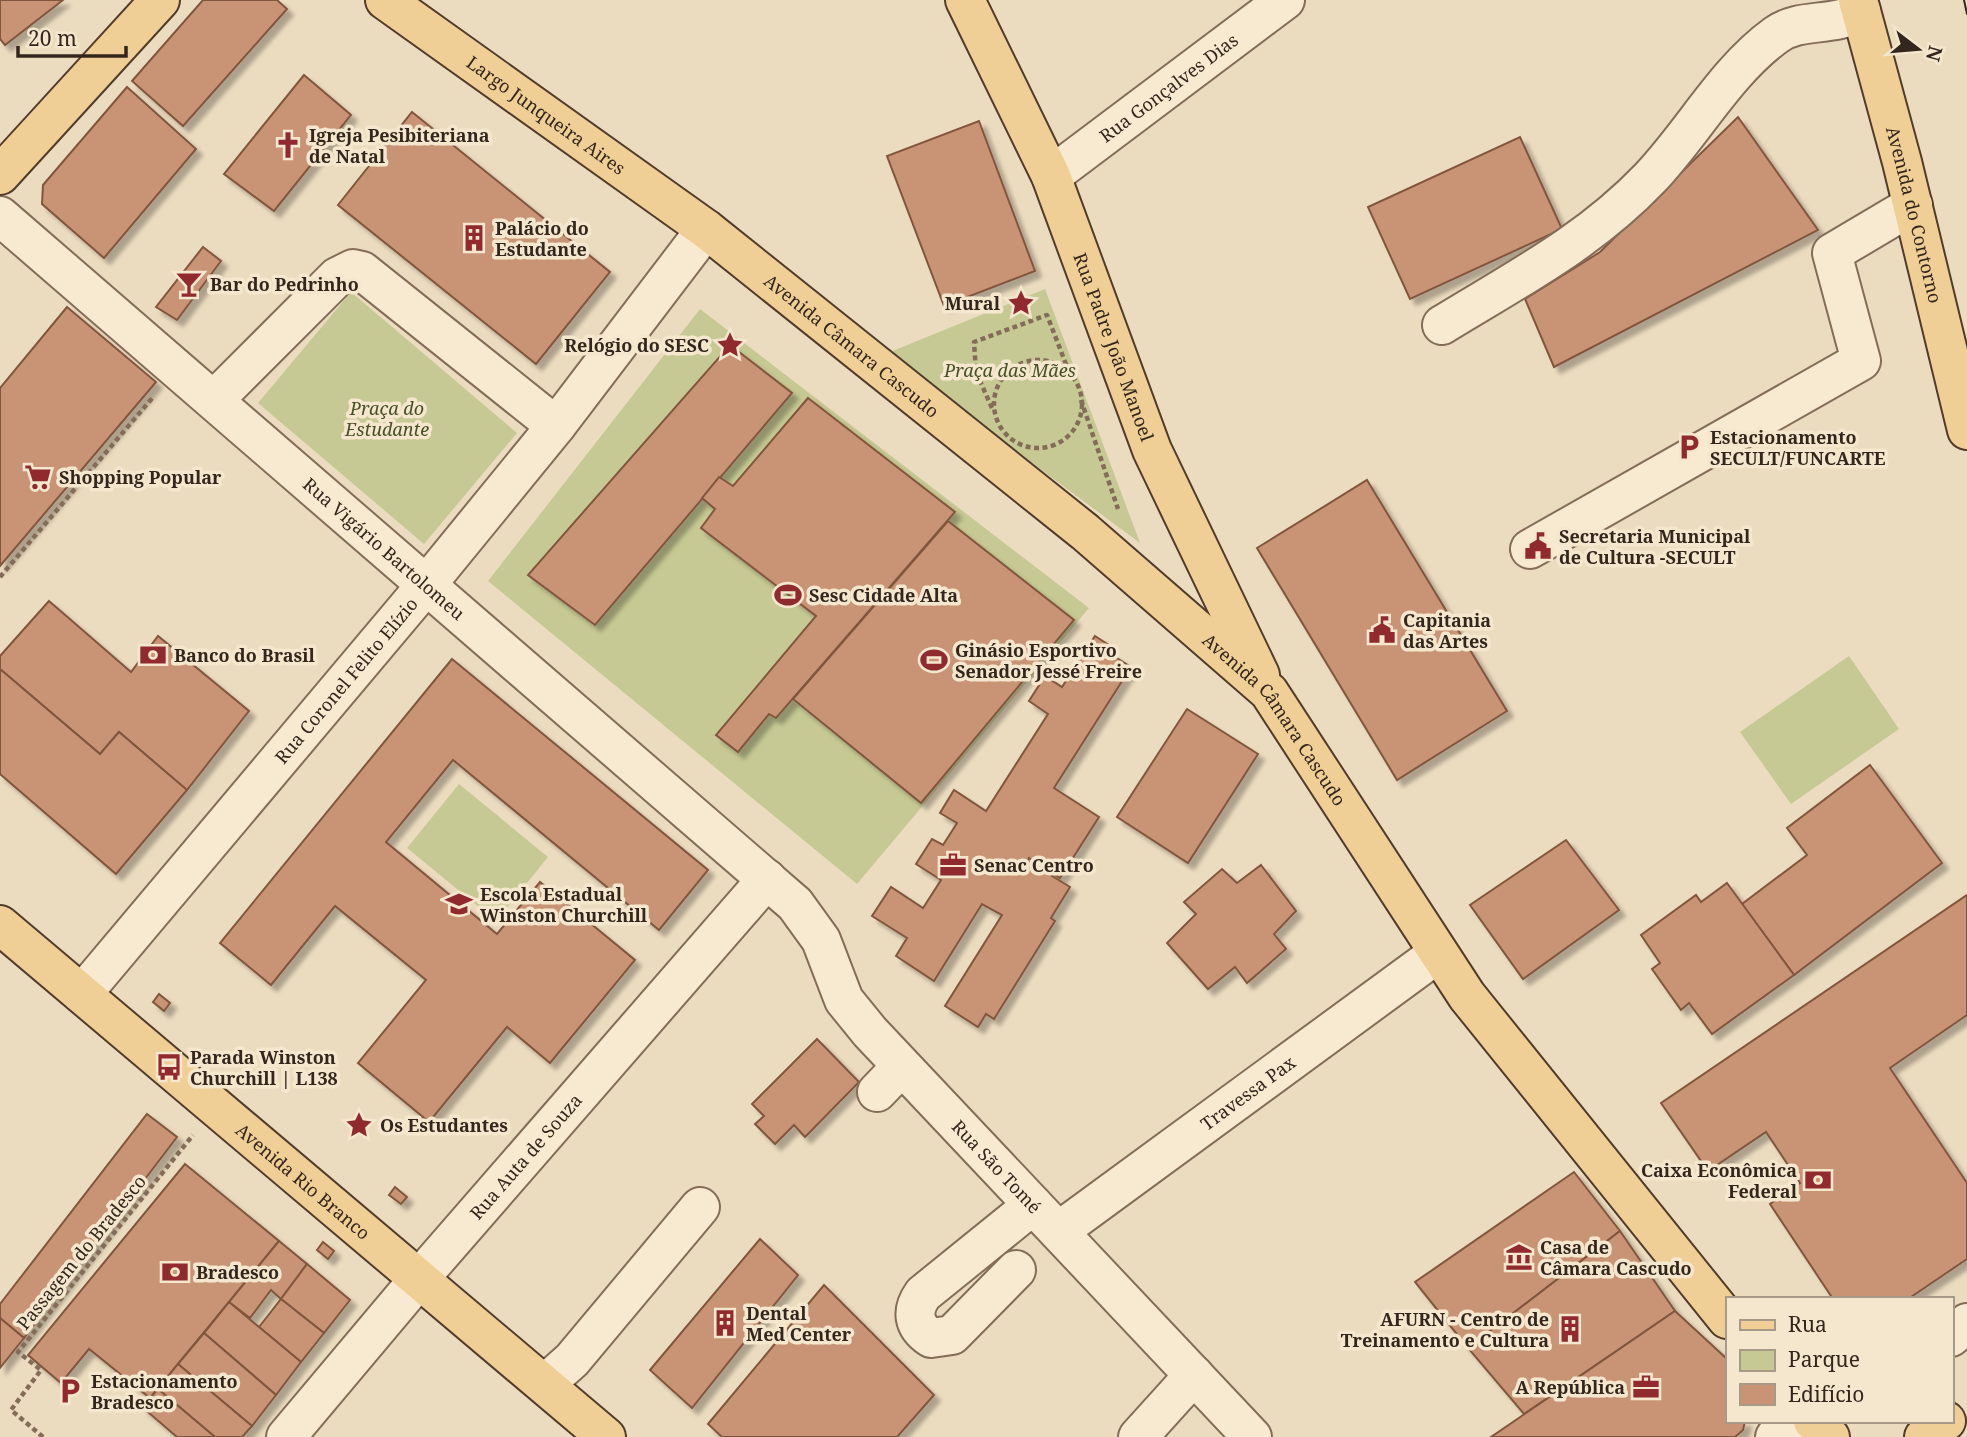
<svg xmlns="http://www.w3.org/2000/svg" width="1967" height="1437" viewBox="0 0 1967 1437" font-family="'Noto Serif',serif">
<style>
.green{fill:#c6c993}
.building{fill:#c99475;stroke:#82563e;stroke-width:2;filter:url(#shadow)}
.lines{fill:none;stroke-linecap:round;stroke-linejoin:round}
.minor-casing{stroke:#846d58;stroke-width:42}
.major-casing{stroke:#513c2c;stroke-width:42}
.path{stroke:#846d58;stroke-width:4.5;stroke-dasharray:5 3.5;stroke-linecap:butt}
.minor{stroke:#f7ead1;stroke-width:38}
.major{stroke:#efcf96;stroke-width:38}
.tram{stroke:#34261c;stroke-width:2}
.labels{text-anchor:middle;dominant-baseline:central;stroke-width:7;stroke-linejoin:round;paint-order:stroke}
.street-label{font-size:18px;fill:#34261c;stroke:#f4e7ce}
.poi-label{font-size:18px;font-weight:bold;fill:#34261c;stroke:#f4e7ce;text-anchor:start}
.park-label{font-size:18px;font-style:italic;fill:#465023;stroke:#f4e7ce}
</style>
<defs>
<filter id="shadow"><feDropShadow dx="6" dy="6" stdDeviation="2" flood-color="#0004"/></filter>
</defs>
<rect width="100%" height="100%" fill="#ecdcbf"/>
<g class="green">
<polygon points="1045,289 1140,543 885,354"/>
<polygon points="351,292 517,433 424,544 258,403"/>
<polygon points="700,309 1089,608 857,884 488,581"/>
<polygon points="1849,656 1899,729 1791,804 1740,732"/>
<polygon points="459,784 548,857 496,921 407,848"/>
</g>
<g class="building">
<polygon points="0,0 63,0 5,45 0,39"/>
<polygon points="203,0 277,0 287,9 183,126 132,81"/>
<polygon points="304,75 351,115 274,211 224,174"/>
<polygon points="127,87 196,149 104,258 42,204 43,185"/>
<polygon points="412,112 610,272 536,364 338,205"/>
<polygon points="1738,117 1818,230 1554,367 1525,299 1600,252"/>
<polygon points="979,121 1035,271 944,306 887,156"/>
<polygon points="1520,137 1562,229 1410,299 1368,207"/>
<polygon points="203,247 221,261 177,320 156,307"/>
<polygon points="67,307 156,382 0,566 0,388"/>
<polygon points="730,345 792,393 595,625 528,575"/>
<polygon points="808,398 955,512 776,718 769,714 738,752 716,735 816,616 701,528 715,509 702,498 719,477 733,486"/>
<polygon points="1367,480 1507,711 1397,780 1257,548"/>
<polygon points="948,521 1074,620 921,803 793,699"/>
<polygon points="49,601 131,672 158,636 249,711 187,790 119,732 100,754 0,669 0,656"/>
<polygon points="1095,636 1109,645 1106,651 1131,667 1054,788 1099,817 1060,878 1029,858 1028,861 1070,887 1051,918 1055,921 994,1019 986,1014 978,1027 945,1006 1002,915 982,904 934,981 896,956 907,938 872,916 891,887 923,908 941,880 916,864 932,839 943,845 957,823 940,813 954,790 986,811 1048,714 1029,701 1045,676 1062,687"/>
<polygon points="452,659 708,870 659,930 453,760 386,842 497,934 540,882 635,960 550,1063 507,1027 429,1122 358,1063 426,980 335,906 271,985 220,943"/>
<polygon points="0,669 100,754 119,732 187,790 116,874 0,774"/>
<polygon points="1187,709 1258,754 1188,863 1117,817"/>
<polygon points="1870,765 1942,863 1794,975 1742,904 1807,855 1787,828"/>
<polygon points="1566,840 1619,910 1523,979 1470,905"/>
<polygon points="1261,865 1296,911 1274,934 1286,949 1247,983 1235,967 1208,989 1167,943 1196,914 1184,902 1222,869 1237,883"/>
<polygon points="1727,883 1794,975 1712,1034 1689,1003 1681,1010 1652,969 1660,963 1641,935 1696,895 1701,902"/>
<polygon points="1967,895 1967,1015 1890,1068 1967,1183 1967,1259 1908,1299 1833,1299 1770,1204 1800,1183 1766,1132 1708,1171 1661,1103"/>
<polygon points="159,994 170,1003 164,1011 153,1002"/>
<polygon points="817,1039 859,1082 805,1137 794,1125 775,1144 755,1124 764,1116 752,1104"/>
<polygon points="147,1114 177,1137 24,1338 0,1318 0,1304"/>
<polygon points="185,1164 279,1241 150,1398 89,1349 61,1383 28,1355"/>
<polygon points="1574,1172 1620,1231 1468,1348 1415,1282"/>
<polygon points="395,1187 407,1197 401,1204 389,1195"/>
<polygon points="1620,1231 1675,1311 1524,1414 1468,1348"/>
<polygon points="760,1239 798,1275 692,1408 650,1370"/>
<polygon points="279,1241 307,1264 281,1299 271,1290 250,1318 229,1302"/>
<polygon points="323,1242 334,1251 328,1259 317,1250"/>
<polygon points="307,1264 350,1300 324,1333 281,1299"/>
<polygon points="824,1285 934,1395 897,1437 722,1437 708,1424"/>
<polygon points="281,1299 324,1333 301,1362 259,1327"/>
<polygon points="229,1302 301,1362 276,1395 204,1333"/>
<polygon points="1675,1311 1727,1359 1727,1421 1745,1421 1743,1430 1735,1437 1491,1437"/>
<polygon points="0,1318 24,1338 0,1368"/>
<polygon points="204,1333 276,1395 252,1426 178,1364"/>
<polygon points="178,1364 252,1426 242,1437 215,1437 158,1389"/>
<polygon points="158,1389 215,1437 177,1437 142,1407"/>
</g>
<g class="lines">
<defs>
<g id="minor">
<path id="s1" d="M1051,176L1285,0"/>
<path id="s2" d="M0,216L795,904L821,940L844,1000L870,1032L1252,1437"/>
<path d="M1442,325C1517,279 1589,242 1650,178C1693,133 1725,72 1776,35C1801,17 1832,28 1861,11"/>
<polyline points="214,400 337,277 353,269 362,271 556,426"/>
<polyline points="1530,549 1861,361 1832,253 1913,205"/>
<path id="s3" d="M82,994L427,584L556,426L706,229"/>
<polyline points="877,1092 901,1067"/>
<path id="s4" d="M1059,1231L1437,954"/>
<path d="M1016,1270L952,1335L931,1338C913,1326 911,1311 923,1294L1033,1205"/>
<polyline points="1951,1337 1967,1323"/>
<polyline points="545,1384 572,1360 700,1207"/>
<path id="s5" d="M286,1437L418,1280L767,879"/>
<polyline points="1138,1437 1194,1375"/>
<polyline points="1775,1437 1793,1421"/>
</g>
<g id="major">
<path id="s6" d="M385,0L706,229L1085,532L1269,692L1467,996L1727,1319"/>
<path id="s7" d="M965,0L1051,176L1152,450L1260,675"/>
<path id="s8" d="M1858,0L1902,162L1967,430"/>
<polyline points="0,175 160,0"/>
<path id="s9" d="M0,925L606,1437"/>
<polyline points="1813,1421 1830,1437"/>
<polyline points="1924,1437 1946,1421"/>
</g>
</defs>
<use href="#minor" class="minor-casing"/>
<use href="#major" class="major-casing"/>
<g class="path">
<circle cx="1038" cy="404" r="44"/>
<polyline points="1081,400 1118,509"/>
<polyline points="992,408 976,372 974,342 1047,315 1069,372"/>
<polyline points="0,577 154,396"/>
<polyline points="43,1437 11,1410 41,1370 18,1352 193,1135"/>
</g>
<use href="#minor" class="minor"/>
<use href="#major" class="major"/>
<polyline class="tram" points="1964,0 1967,14"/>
</g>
<defs>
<symbol id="church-bare" viewBox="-9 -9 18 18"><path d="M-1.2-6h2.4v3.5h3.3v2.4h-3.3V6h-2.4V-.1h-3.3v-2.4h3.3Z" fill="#912a2f" stroke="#f4e7ce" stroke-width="2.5" paint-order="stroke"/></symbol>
<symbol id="building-bare" viewBox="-9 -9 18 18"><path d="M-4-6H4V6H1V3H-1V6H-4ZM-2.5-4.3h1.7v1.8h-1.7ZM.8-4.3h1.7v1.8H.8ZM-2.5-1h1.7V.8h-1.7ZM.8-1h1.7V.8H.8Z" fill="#912a2f" stroke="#f4e7ce" stroke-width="2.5" paint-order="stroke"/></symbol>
<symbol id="bar-bare" viewBox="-9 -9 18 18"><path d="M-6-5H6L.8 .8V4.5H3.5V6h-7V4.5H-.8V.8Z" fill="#912a2f" stroke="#f4e7ce" stroke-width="2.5" paint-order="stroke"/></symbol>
<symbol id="sight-bare" viewBox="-9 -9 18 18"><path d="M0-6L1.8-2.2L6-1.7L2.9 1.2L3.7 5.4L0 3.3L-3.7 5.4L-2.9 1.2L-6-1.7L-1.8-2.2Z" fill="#912a2f" stroke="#f4e7ce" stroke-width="2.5" paint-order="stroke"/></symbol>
<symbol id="parking-bare" viewBox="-9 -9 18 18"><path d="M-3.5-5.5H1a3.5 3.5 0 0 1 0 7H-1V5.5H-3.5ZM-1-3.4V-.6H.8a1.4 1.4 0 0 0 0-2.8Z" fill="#912a2f" stroke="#f4e7ce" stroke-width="2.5" paint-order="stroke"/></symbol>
<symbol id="supermarket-bare" viewBox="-9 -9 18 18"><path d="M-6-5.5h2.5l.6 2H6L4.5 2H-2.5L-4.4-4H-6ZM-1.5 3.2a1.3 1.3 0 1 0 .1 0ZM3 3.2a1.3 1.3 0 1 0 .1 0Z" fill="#912a2f" stroke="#f4e7ce" stroke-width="2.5" paint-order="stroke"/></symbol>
<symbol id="civic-bare" viewBox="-9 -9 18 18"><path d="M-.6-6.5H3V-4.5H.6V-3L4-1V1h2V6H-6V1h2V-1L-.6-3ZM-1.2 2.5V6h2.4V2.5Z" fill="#912a2f" stroke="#f4e7ce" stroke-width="2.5" paint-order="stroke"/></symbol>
<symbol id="stadium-bare" viewBox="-9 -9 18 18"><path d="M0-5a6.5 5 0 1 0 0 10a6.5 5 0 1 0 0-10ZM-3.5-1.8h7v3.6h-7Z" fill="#912a2f" stroke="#f4e7ce" stroke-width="2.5" paint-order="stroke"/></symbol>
<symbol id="bank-bare" viewBox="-9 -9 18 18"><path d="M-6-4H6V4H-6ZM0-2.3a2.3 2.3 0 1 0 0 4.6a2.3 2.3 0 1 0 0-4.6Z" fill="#912a2f" stroke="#f4e7ce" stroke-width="2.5" paint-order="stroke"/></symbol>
<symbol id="office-bare" viewBox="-9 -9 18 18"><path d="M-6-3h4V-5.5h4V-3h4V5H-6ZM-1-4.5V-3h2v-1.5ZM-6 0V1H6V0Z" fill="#912a2f" stroke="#f4e7ce" stroke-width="2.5" paint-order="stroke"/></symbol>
<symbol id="school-bare" viewBox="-9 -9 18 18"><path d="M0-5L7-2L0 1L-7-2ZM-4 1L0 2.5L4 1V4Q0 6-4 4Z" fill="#912a2f" stroke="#f4e7ce" stroke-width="2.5" paint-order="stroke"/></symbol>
<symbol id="bus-bare" viewBox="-9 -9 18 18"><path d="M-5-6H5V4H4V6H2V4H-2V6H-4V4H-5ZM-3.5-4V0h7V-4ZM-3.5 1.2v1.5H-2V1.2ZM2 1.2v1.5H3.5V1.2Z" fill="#912a2f" stroke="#f4e7ce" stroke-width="2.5" paint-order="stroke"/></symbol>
<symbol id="museum-bare" viewBox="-9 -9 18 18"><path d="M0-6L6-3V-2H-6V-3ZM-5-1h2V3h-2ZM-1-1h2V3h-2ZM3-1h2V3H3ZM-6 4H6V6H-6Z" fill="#912a2f" stroke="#f4e7ce" stroke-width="2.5" paint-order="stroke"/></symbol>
</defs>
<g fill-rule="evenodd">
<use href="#church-bare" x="269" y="126" width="38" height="38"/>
<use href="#building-bare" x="455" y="219" width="38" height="38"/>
<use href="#bar-bare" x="170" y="265" width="38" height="38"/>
<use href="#sight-bare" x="1002" y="284" width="38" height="38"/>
<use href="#sight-bare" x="711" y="326" width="38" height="38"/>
<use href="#parking-bare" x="1670" y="428" width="38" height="38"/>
<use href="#supermarket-bare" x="19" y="458" width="38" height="38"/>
<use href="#civic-bare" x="1519" y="527" width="38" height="38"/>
<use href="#stadium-bare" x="769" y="576" width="38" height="38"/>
<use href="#civic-bare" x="1363" y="611" width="38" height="38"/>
<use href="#bank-bare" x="134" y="636" width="38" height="38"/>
<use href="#stadium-bare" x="915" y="641" width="38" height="38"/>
<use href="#office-bare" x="934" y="846" width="38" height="38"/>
<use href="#school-bare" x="440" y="885" width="38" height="38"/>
<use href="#bus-bare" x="150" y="1048" width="38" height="38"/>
<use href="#sight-bare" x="340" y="1106" width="38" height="38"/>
<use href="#bank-bare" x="1799" y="1161" width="38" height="38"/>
<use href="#museum-bare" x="1500" y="1238" width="38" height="38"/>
<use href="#bank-bare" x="156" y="1253" width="38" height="38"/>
<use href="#building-bare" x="706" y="1304" width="38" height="38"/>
<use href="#building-bare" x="1551" y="1310" width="38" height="38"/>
<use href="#office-bare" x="1627" y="1368" width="38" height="38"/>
<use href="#parking-bare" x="51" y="1372" width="38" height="38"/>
</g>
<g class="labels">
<g class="street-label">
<text stroke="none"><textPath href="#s1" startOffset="147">Rua Gonçalves Dias</textPath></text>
<text stroke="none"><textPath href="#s6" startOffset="198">Largo Junqueira Aires</textPath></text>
<text stroke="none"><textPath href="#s8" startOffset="222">Avenida do Contorno</textPath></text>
<text stroke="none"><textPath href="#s6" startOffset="581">Avenida Câmara Cascudo</textPath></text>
<text stroke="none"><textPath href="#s7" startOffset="378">Rua Padre João Manoel</textPath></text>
<text stroke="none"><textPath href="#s2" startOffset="508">Rua Vigário Bartolomeu</textPath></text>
<text stroke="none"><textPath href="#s3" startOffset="410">Rua Coronel Felito Elízio</textPath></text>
<text stroke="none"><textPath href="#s6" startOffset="1148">Avenida Câmara Cascudo</textPath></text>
<text stroke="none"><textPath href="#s4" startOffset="234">Travessa Pax</textPath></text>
<text stroke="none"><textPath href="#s5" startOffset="369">Rua Auta de Souza</textPath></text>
<text stroke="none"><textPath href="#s2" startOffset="1386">Rua São Tomé</textPath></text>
<text stroke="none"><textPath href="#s9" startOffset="397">Avenida Rio Branco</textPath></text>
<text transform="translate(81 1252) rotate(-51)">Passagem do Bradesco</text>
</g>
<g class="poi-label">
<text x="309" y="135">Igreja Pesibiteriana<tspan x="309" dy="21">de Natal</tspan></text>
<text x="495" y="228">Palácio do<tspan x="495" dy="21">Estudante</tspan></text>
<text x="210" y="284">Bar do Pedrinho</text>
<text x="1000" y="303" text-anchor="end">Mural</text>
<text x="709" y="345" text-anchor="end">Relógio do SESC</text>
<text x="1710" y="437">Estacionamento<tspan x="1710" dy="21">SECULT/FUNCARTE</tspan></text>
<text x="59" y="477">Shopping Popular</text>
<text x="1559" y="536">Secretaria Municipal<tspan x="1559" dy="21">de Cultura -SECULT</tspan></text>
<text x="809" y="595">Sesc Cidade Alta</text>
<text x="1403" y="620">Capitania<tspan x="1403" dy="21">das Artes</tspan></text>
<text x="955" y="650">Ginásio Esportivo<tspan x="955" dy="21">Senador Jessé Freire</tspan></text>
<text x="174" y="655">Banco do Brasil</text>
<text x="974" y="865">Senac Centro</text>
<text x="480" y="894">Escola Estadual<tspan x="480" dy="21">Winston Churchill</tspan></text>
<text x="190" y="1057">Parada Winston<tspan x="190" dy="21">Churchill | L138</tspan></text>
<text x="380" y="1125">Os Estudantes</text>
<text x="1797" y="1170" text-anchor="end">Caixa Econômica<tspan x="1797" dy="21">Federal</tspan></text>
<text x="1540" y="1247">Casa de<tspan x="1540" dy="21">Câmara Cascudo</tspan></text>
<text x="196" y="1272">Bradesco</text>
<text x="746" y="1313">Dental<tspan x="746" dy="21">Med Center</tspan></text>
<text x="1549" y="1319" text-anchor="end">AFURN - Centro de<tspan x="1549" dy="21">Treinamento e Cultura</tspan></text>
<text x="91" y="1381">Estacionamento<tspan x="91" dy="21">Bradesco</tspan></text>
<text x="1625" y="1387" text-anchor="end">A República</text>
</g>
<g class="park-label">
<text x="1010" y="370">Praça das Mães</text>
<text x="387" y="408">Praça do<tspan x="387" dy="21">Estudante</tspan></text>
</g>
</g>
<rect x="1726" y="1297" width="228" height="126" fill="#f4e7ce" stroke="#a79a87" stroke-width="2"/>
<rect x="1740" y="1320" width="35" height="10" fill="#efcf96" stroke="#a79a87" stroke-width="2"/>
<text x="1788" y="1332" font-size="21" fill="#34261c">Rua</text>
<rect x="1740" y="1350" width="35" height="21" fill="#c6c993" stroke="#a79a87" stroke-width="2"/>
<text x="1788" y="1367" font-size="21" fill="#34261c">Parque</text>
<rect x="1740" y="1384" width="35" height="21" fill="#c99475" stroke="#a79a87" stroke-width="2"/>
<text x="1788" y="1402" font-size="21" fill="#34261c">Edifício</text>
<g transform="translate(1918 49) rotate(106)" stroke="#f4e7ce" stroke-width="5" paint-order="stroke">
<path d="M0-5L12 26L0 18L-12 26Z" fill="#34261c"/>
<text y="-10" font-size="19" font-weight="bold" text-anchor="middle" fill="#34261c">N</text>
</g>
<path d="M18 46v10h108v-10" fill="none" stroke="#34261c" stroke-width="3.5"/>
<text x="28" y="46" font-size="21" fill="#34261c" stroke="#f4e7ce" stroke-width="5" paint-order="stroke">20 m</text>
</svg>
